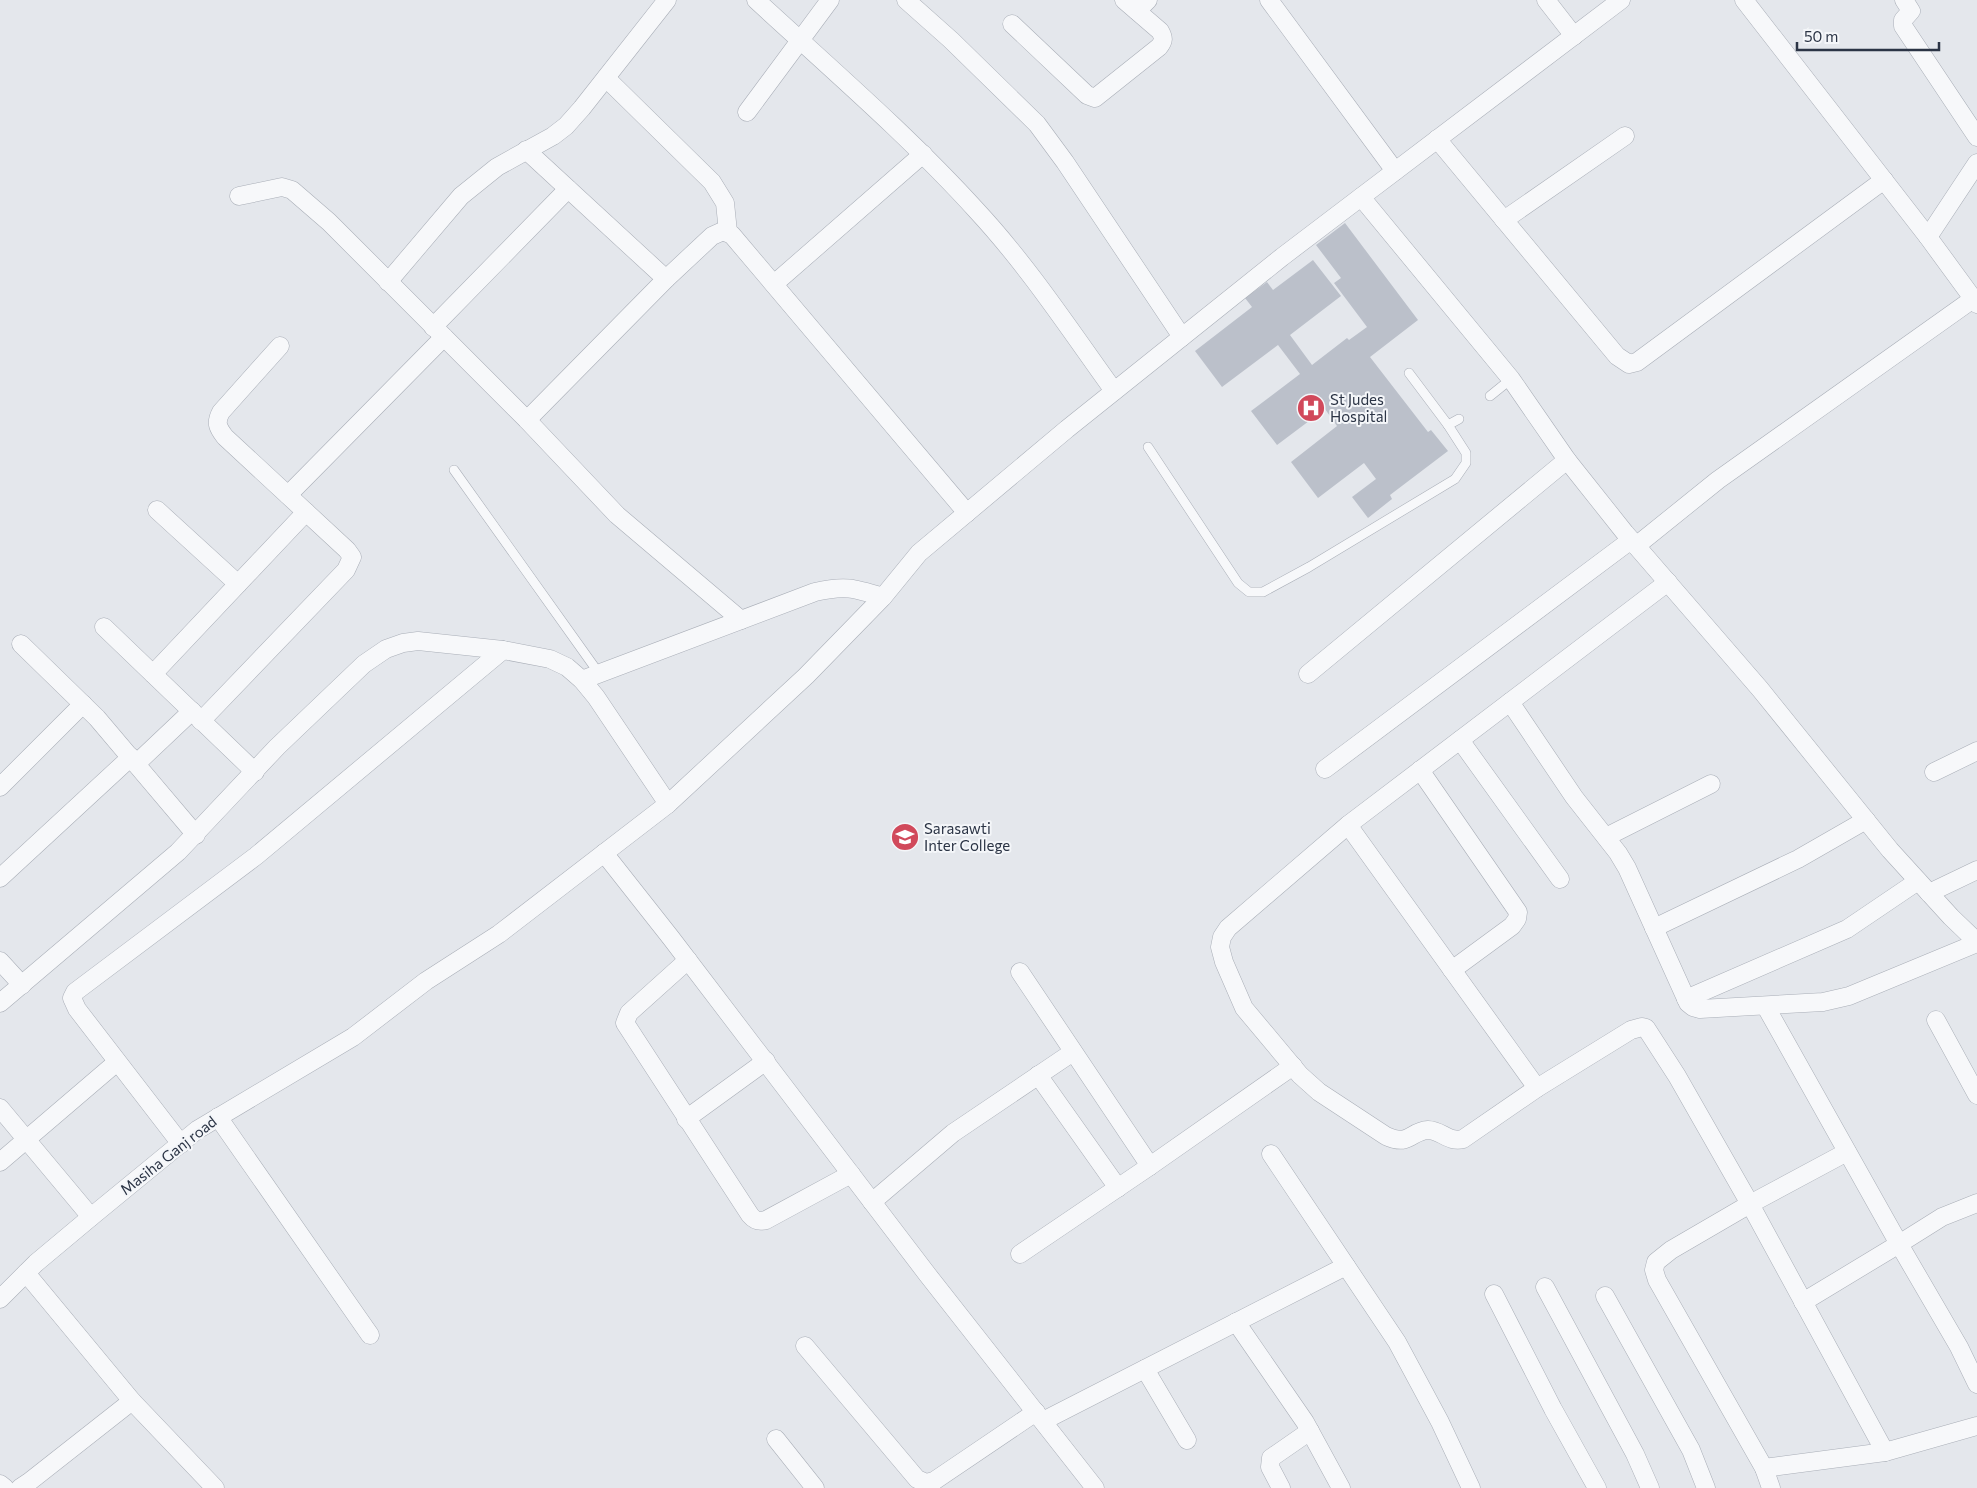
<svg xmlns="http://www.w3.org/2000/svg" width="1977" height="1488" viewBox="0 0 1977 1488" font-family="Commissioner,sans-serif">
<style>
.building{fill:#bbc0ca}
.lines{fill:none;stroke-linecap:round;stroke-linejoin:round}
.lane-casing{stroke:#a9aeb7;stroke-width:10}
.street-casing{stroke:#a9aeb7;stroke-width:19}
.lane{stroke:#f7f8fa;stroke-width:9}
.street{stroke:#f7f8fa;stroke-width:18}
.labels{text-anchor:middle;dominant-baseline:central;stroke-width:4;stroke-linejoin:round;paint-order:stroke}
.poi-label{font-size:15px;fill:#2b3445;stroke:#f4f6f9;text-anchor:start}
.street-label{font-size:15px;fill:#2b3445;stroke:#f4f6f9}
</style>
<rect width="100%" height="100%" fill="#e4e7ec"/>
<polygon class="building" points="1345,223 1418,320 1370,357 1428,432 1431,430 1448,451 1390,495 1392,499 1368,518 1352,497 1376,479 1364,463 1318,498 1291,462 1337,426 1325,409 1277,445 1251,411 1300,374 1278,345 1222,387 1195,351 1252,307 1245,298 1267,282 1273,290 1313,260 1341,296 1290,335 1312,365 1347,338 1349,340 1367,327 1334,283 1341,278 1316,245"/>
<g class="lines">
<defs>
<g id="lane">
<polyline points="1490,396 1511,379"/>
<polyline points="1448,425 1459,419"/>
<polyline points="1148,447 1238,583 1249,592 1263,592 1309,567 1455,479 1466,463 1466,453 1448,425 1409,373"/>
<polyline points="454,470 598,672"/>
</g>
<g id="street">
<path d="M756,0C831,69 909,136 977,211C1028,266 1070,330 1114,391"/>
<polyline points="906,0 951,40 1037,124 1065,162 1182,337"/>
<polyline points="1269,0 1395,171"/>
<polyline points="1546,0 1574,36"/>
<polyline points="1621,0 1361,197 1511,379 1567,460 1625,533 1760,689 1890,850 1951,917 1977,942"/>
<polyline points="1744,0 1928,237 1977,304"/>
<polyline points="1904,0 1911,11 1903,20 1903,26 1977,137"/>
<polyline points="1137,11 1148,0"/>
<path d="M1012,24L1087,95L1095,98L1159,47C1164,41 1164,38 1160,31L1124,0"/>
<polyline points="606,78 712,182 725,203 728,232"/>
<polyline points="747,112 830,0"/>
<polyline points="1437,139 1617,356 1629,364 1637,362 1884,180"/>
<polyline points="526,150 666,279"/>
<polyline points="239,196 282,187 292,190 329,222 527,420 617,515 741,620"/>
<polyline points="1504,220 1625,136"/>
<polyline points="1928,237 1977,163"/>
<polyline points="388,282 461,196 497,167 553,136 566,126 582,108 667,0"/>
<polyline points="774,284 923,154"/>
<polyline points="433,327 568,189"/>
<polyline points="527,420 666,279 712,236 723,231 732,235 967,513"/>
<polyline points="288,495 444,337"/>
<polyline points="157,510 238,584"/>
<polyline points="1636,546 1718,480 1973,299"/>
<path d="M1668,582L1348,825L1228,928L1222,937L1220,947L1224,962L1244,1008L1300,1075L1319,1092L1386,1136C1410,1147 1410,1131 1428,1130C1441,1130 1449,1143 1463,1139L1537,1088L1631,1030L1642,1027L1646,1028L1677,1076L1750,1204L1885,1452L1977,1426"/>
<polyline points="104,627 255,772"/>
<polyline points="21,644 97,718 196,835"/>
<polyline points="153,674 306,512"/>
<polyline points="1308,674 1567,460"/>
<path d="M582,680L815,592C845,585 854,588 883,597"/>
<polyline points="1510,702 1574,797 1618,853 1627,868 1688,1003 1693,1007 1700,1009 1823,1002 1849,996 1977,943"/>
<path d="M201,721L346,570L352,557L347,550L225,437C218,428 215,423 221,412L280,346"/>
<polyline points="1460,740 1560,879"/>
<polyline points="137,763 192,711"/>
<polyline points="1325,769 1631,540"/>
<polyline points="1420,770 1518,912 1517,919 1512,926 1452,970"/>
<polyline points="1934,772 1977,751"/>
<polyline points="0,787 83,704"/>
<polyline points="1348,825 1537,1088"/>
<polyline points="1606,837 1711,784"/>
<polyline points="604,853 671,938 927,1274 1095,1488"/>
<polyline points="0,878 131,757"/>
<polyline points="1929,893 1977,870"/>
<polyline points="1654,928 1798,859 1866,820"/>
<path d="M688,960L629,1013L625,1023L750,1215C755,1221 759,1222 766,1220L851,1174"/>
<polyline points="0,961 22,985"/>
<polyline points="1020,972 1150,1166"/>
<polyline points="1686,999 1847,929 1918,881"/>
<polyline points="0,1003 178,852 277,747 364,664 386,649 403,643 418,641 503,650 550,659 567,667 582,680 596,697 668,804"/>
<polyline points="1766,1007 1899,1244 1942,1217 1977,1203"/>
<polyline points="1936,1020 1977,1095"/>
<polyline points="1038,1075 1118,1188"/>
<polyline points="0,1108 91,1217"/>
<polyline points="218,1117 370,1335"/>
<polyline points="686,1119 766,1061"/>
<polyline points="181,1144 77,1009 72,998 75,992 256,856 503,650"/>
<polyline points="1271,1154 1397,1342 1440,1422 1471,1488"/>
<polyline points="0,1162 117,1062"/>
<polyline points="872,1202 953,1133 1073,1052"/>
<polyline points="1020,1254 1150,1166 1293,1066"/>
<polyline points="26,1273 132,1401 215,1488"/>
<polyline points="1545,1287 1635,1454 1650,1488"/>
<polyline points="1494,1294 1553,1409 1597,1488"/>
<polyline points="1605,1296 1691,1450 1706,1488"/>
<polyline points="0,1299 36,1263 91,1217 197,1130 353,1037 426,981 499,934 668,804 806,676 883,597 919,553 1067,429 1282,257 1361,197"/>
<polyline points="1803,1302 1899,1244 1959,1347 1977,1384"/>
<polyline points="1236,1322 1305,1422 1341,1488"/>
<polyline points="805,1346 917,1479 926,1483 934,1481 1036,1412"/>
<polyline points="1145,1369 1187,1440"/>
<polyline points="1043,1421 1346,1266"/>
<polyline points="776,1439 815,1488"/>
<polyline points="1764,1468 1885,1452"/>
<polyline points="0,1484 5,1488"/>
<polyline points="20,1488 29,1482 132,1401"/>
<polyline points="1281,1488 1270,1467 1271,1458 1310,1431"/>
<polyline points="1771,1488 1764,1468 1657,1280 1654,1270 1656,1262 1671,1250 1750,1204 1847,1152"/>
</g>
</defs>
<use href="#lane" class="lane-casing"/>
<use href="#street" class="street-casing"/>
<use href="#lane" class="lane"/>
<use href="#street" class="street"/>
</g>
<defs>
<symbol id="hospital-disc" viewBox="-11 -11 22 22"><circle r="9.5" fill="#d1495b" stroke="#f4f6f9"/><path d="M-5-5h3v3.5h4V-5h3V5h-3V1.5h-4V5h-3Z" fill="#fff"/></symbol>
<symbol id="university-disc" viewBox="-11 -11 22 22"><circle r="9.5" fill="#d1495b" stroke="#f4f6f9"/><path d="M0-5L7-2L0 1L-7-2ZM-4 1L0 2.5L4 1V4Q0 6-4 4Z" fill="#fff"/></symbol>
</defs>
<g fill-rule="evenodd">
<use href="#hospital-disc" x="1295" y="392" width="32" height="32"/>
<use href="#university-disc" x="889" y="821" width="32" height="32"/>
</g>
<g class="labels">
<g class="poi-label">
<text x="1330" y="399">St Judes<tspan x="1330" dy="17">Hospital</tspan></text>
<text x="924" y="828">Sarasawti<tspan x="924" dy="17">Inter College</tspan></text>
</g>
<g class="street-label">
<text transform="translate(168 1155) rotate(-38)">Masiha Ganj road</text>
</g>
</g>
<path d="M1797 42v8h142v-8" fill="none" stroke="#2b3445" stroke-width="2.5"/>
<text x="1804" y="42" font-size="15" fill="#2b3445" stroke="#f4f6f9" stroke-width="4" paint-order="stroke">50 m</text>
</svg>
